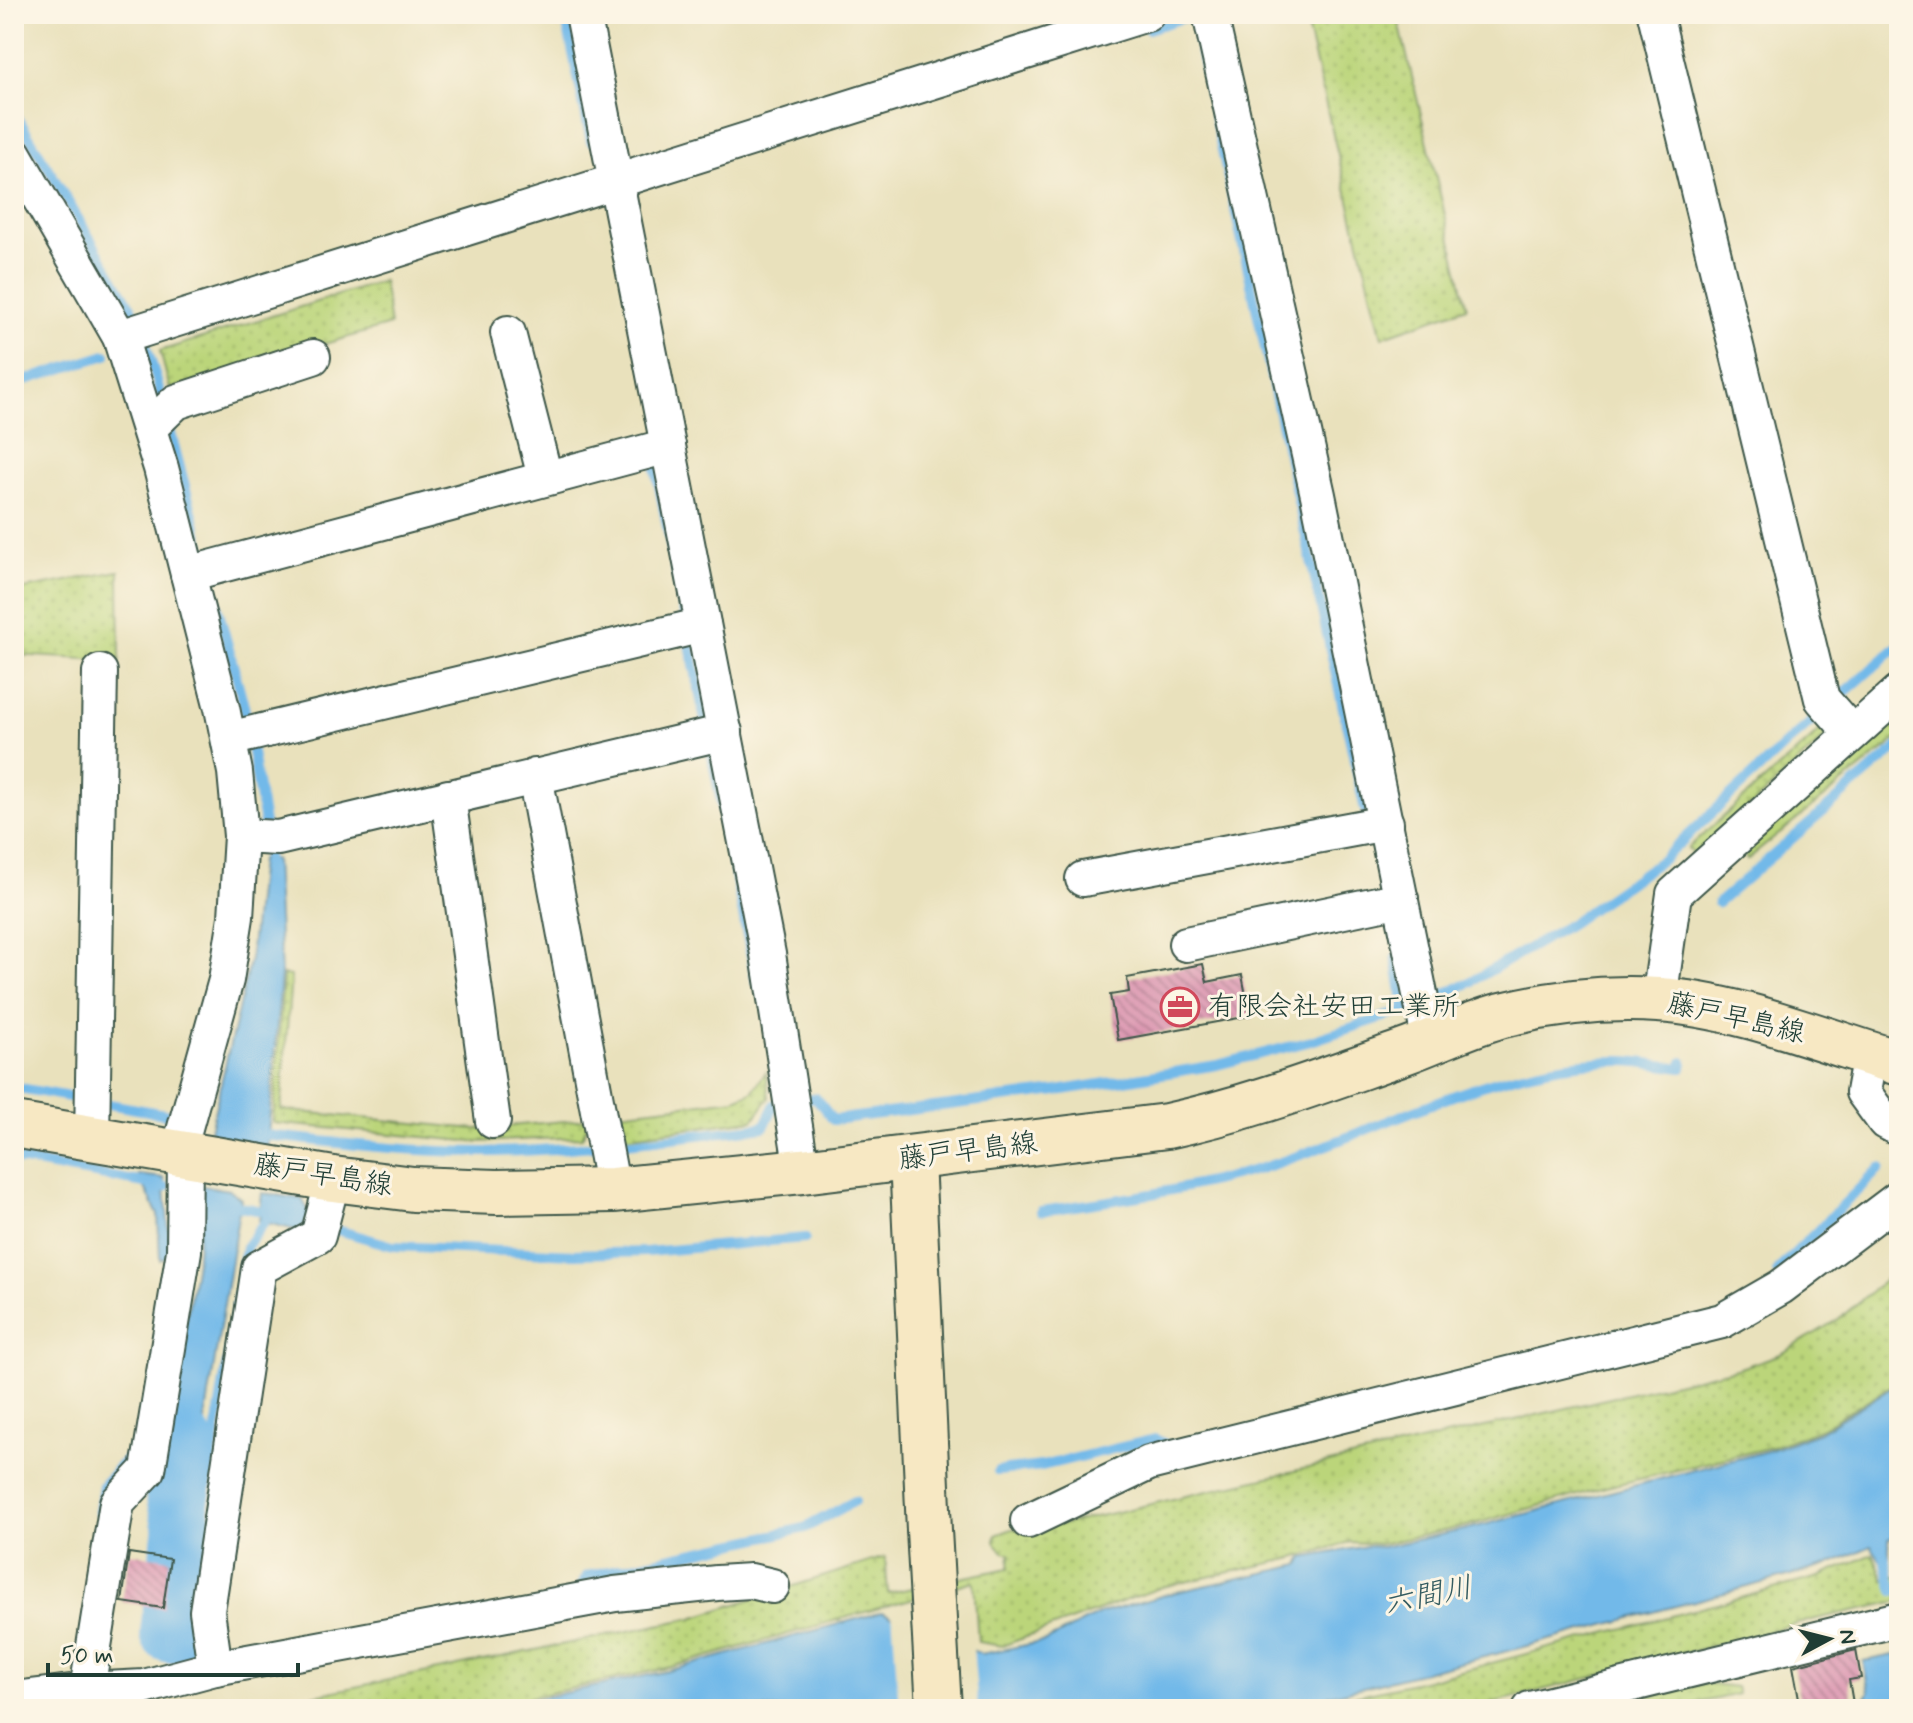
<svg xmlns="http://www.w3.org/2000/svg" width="1913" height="1723" viewBox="0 0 1913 1723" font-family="Mynerve,'Klee One',sans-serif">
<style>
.grass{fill:url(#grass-dots);stroke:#6d8957;stroke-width:2}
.water{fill:#72b9e9;stroke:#487b8e;stroke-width:2}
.pier{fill:#e9e1bc}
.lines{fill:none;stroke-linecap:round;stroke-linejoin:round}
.stream{stroke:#72b9e9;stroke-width:10}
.river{stroke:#72b9e9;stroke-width:60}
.building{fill:url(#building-back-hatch)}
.street-casing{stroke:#3d5648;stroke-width:38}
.secondary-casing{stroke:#3d5648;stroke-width:48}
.street{stroke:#fff;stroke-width:34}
.secondary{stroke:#f7e8c3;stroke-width:44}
.labels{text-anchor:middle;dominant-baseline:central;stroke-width:6;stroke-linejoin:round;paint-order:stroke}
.poi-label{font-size:28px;fill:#1f3d34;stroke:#fcf5e5;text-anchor:start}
.street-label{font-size:28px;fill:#1f3d34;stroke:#fcf5e5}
.water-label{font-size:30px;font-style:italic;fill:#345c61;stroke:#fcf5e5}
</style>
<defs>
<pattern id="grass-dots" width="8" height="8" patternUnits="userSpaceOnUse" patternTransform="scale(2)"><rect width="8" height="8" fill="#bbd57a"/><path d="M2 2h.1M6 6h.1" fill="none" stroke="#a0b86a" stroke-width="1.8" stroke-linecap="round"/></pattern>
<pattern id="building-back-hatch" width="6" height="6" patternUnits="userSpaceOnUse" patternTransform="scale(2)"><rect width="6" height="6" fill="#dc96b1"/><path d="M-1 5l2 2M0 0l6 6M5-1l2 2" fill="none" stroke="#b27c91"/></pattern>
</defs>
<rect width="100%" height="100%" fill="#fcf5e5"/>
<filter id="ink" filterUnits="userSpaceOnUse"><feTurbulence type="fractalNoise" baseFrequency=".0125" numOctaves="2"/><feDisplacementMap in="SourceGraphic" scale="16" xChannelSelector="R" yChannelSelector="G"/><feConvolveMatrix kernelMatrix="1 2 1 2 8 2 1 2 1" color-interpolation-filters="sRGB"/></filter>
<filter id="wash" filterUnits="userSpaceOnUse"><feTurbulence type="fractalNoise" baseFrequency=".006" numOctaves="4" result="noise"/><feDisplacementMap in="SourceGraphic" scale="32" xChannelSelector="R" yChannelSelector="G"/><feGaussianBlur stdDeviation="1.8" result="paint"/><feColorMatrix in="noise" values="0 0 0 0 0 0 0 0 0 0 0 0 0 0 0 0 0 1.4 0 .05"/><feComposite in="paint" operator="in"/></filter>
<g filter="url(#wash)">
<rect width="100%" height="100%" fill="#e9e1bc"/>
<g class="grass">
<polygon points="1304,14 1397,14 1467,307 1382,337"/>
<polygon points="383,281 390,325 170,389 160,351"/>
<polygon points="119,571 120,661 15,655 14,667 14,591"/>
<polygon points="1899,710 1899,737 1747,860 1742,849"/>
<polygon points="1829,723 1834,729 1696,857 1688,848"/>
<polygon points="283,975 291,976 281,1110 476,1129 586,1119 587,1126 582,1137 477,1142 273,1123"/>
<polygon points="766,1072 769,1098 753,1120 624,1137 620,1130 618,1113 735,1099 752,1092"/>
<polygon points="1899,1268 1899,1381 1822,1428 1772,1447 1606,1487 1467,1526 1380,1544 1350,1542 1294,1558 1162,1587 1002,1646 978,1642 974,1581 671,1667 476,1709 247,1709 692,1618 885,1557 888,1593 1009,1568 1010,1554 1003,1552 995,1542 996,1535 1012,1529 1065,1524 1740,1368 1781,1354 1840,1318"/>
<polygon points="1873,1554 1884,1580 1899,1576 1899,1601 1816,1619 1469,1709 1295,1709 1423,1681 1819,1577"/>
<polygon points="1704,1683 1736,1687 1738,1694 1671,1709 1597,1709"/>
</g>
<g class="water">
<polygon points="275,859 281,974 267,1149 208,1139 250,959 260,860"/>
<polygon points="139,1175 164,1178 171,1255 160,1260 158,1215"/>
<polygon points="202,1186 230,1190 241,1199 188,1525 153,1521 197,1256"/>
<polygon points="262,1193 302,1199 311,1215 300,1231 259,1221"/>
<polygon points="1899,1383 1899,1534 1889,1539 1889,1564 1884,1566 1871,1546 1825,1566 1508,1651 1275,1709 489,1709 668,1671 882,1612 981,1654 1046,1641 1099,1614 1172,1593 1300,1565 1303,1558 1367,1546 1382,1547 1468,1529 1771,1450 1821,1431"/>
<polygon points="1899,1654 1899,1709 1860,1709 1869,1692 1863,1661"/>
</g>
<polygon class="pier" points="892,1611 973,1646 978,1709 899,1709"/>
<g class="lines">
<g class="stream">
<polyline points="565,14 591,141"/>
<polyline points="1148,29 1196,14"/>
<polyline points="1198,39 1365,810"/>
<polyline points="14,111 137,317 155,374 244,705 266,835 267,870"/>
<polyline points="14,384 106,355"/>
<polyline points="653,455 756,981"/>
<polyline points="1718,903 1899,746"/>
<polyline points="1396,958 1405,1010"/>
<polyline points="14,1087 170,1115"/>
<path d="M257,1134C336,1143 416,1153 495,1152C586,1149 675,1138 764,1127L775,1104L816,1098L833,1120L1057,1091L1217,1065L1311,1041L1405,1010L1469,983L1570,924L1663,859L1786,744L1899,645"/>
<polyline points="14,1159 166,1187"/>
<polyline points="230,1205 273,1213"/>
<path d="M1041,1211C1116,1200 1190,1190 1262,1168C1381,1132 1494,1061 1622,1061C1642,1061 1662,1066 1682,1068L1683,1062"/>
<polyline points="327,1227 393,1246 574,1254 646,1252 805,1238"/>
<polyline points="1777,1271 1880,1168"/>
<polyline points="998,1471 1042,1466 1155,1439 1171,1447"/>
<polyline points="99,1512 103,1485 136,1448 137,1441"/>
<polyline points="1883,1553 1894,1591"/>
<polyline points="578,1591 587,1576 805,1528 855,1501"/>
<polyline points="194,1659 186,1613 246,1247 272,1212"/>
</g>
<polyline class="river" points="170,1633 183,1527 175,1492 184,1443"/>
</g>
<g id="blocks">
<g class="building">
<polygon points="1203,964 1207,982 1242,975 1250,1016 1118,1040 1110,995 1129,992 1127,978"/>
<polygon points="129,1553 170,1559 163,1608 122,1602"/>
<polygon points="1856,1650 1861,1678 1849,1680 1854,1709 1801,1709 1793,1666"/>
</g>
</g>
</g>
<g filter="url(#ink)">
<use href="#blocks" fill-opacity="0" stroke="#3d5648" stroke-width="2"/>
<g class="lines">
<defs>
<g id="street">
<polyline points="583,14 768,954 802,1171"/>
<polyline points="1210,14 1318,495 1430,1043"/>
<polyline points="1655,14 1822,699 1852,733"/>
<polyline points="14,154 120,337 161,468 222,708 235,772 241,836 236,917 226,980 178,1153"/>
<polyline points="508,333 545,477"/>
<polyline points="120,337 1147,14"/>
<polyline points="150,427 176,402 313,357"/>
<polyline points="188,574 668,446"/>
<polyline points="229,739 703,625"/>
<polyline points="535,776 613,1190"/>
<polyline points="448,797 493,1121"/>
<polyline points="241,836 278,838 725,732"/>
<polyline points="1083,879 1386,823"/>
<polyline points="1186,944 1401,899"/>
<polyline points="1659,1000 1674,894 1899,692"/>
<polyline points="1870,1054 1863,1092 1885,1122 1899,1129"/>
<polyline points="92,1139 100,672"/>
<polyline points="1028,1521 1149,1463 1722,1321 1781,1287 1899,1198"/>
<polyline points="215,1668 207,1611 259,1268 318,1236 333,1179"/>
<polyline points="14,1699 87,1690 144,1687 215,1668 615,1594 717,1583 751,1581 772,1586"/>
<polyline points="90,1709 87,1690 117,1503 148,1470 184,1251 185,1154"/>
<polyline points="1530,1709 1899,1619"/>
</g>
<g id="secondary">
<path d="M14,1125L333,1179L413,1189L497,1192L613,1190L802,1171L1167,1126C1248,1109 1326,1079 1404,1052C1438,1040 1472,1022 1507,1014C1556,1002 1608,997 1658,1000C1738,1005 1822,1040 1899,1063"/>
<polyline points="912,1159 929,1530 939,1709"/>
</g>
</defs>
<use href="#street" class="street-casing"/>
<use href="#secondary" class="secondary-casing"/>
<use href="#street" class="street"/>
<use href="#secondary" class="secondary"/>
</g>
</g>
<defs>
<symbol id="office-ring" viewBox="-11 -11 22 22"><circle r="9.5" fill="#fcf5e5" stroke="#d1495b" stroke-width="1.5"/><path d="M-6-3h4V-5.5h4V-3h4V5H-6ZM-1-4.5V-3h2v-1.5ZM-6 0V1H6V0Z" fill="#d1495b"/></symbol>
</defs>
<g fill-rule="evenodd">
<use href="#office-ring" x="1158" y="985" width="44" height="44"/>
</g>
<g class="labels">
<g class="poi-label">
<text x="1208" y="1007">有限会社安田工業所</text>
</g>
<g class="street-label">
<text transform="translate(1736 1019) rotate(13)">藤戸早島線</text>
<text transform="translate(968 1152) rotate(-7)">藤戸早島線</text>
<text transform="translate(323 1176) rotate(9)">藤戸早島線</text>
</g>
<g class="water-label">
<text transform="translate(1428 1596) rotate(-11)">六間川</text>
</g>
</g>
<rect width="1913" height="1723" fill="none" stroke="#fcf5e5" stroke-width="48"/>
<g transform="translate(1829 1639) rotate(83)" stroke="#fcf5e5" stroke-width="6" paint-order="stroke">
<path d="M0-6L14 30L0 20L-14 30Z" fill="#1f3d34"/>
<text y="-12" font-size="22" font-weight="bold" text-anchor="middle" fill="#1f3d34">N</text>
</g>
<path d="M48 1663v12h250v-12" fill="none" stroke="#1f3d34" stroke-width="4"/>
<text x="60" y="1663" font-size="24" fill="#1f3d34" stroke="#fcf5e5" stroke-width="6" paint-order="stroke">50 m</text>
</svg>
